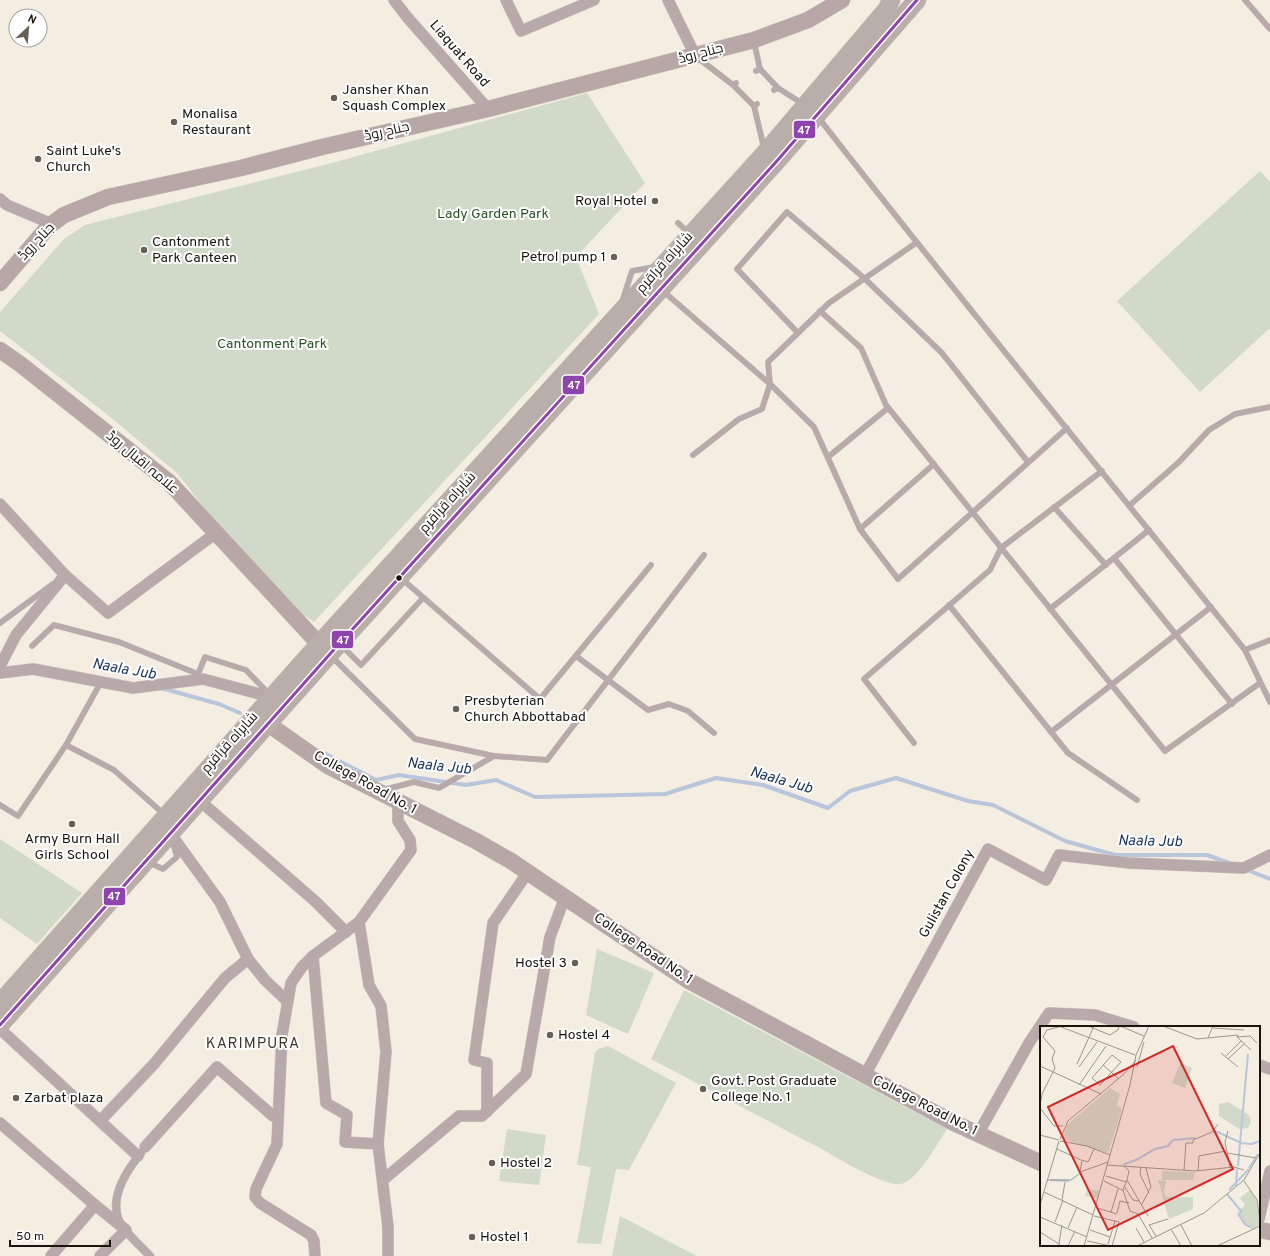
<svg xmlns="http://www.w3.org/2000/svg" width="1270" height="1256" viewBox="0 0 1270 1256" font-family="Overpass,Cairo,sans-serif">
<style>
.green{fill:#d1dac8}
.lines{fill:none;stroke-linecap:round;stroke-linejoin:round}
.stream{stroke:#b8c5db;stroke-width:4}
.service-casing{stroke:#cfcac1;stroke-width:6}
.pedestrian-casing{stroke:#cfcac1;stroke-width:9}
.minor-casing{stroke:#cfcac1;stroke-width:12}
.secondary-casing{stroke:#cfcac1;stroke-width:17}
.trunk-casing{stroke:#cfcac1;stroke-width:19}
.service{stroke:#b8aaaa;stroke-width:5.5}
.pedestrian{stroke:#b8aaaa;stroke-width:8}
.minor{stroke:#b8aaaa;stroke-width:11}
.secondary{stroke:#b7a7a6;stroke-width:16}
.trunk{stroke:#baaeaa;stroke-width:18}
.bus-1-casing{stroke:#fff;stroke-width:6}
.bus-1{stroke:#8e44ad;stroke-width:3}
.poi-dot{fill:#666157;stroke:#fff;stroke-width:1.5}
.bus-dot{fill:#19150d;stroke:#fff;stroke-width:1.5}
.labels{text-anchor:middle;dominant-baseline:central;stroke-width:4;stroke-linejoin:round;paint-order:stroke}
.street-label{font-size:14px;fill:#19150d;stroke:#fff}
.poi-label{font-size:14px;fill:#19150d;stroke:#fff;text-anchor:start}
.park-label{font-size:14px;fill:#255124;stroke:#fff}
.water-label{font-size:15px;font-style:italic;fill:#16325f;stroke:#fff}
.neighbourhood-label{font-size:15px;letter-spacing:1px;fill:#423726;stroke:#fff}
.inset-river{fill:none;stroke:#b8c5db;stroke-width:2}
.inset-road{fill:none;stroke:#9c978c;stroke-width:1}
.view{fill:#d62828;fill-opacity:0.15;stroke:#d62828;stroke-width:2}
.inset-edge{fill:none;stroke:#19150d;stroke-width:2}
.line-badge{stroke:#fff;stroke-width:1.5}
.badge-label{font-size:11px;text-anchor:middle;font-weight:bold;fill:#fff}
</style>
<rect width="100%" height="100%" fill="#f4ede1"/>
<g class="green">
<polygon points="587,93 645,183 576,257 599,314 314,622 266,587 177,473 109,416 0,331 0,312 64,239 85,225 328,164"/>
<polygon points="1260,171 1270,182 1270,328 1200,392 1117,301"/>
<polygon points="0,839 82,893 37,944 0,918"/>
<polygon points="597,949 654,973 628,1034 586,1015"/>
<path d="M684,990L947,1129C938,1143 917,1181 901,1184C884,1187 834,1156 818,1147C762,1118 706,1088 651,1059Z"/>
<polygon points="608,1046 676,1083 629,1170 616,1169 601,1244 577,1243 591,1167 577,1165 595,1053 598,1049"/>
<polygon points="507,1129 546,1135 539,1185 499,1181"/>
<polygon points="620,1216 697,1256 612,1256"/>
</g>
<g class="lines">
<g class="stream">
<polyline points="161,688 219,704 240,713"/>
<polyline points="318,750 376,780 399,775 466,785 496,780 535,797 665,794 716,778 763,785 828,808 850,791 896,778 968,801 993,805 1065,841 1115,855 1207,855 1229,863"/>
<polyline points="1247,870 1270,879"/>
</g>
<defs>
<g id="service">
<polyline points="1245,0 1270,29"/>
<polyline points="754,42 760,69"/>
<polyline points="698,58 733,85"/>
<polyline points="756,71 760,69 778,88 774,90"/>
<polyline points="736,83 733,85 754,106 757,104"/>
<polyline points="778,88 803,104"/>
<polyline points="754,106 764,148"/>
<path d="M818,117C958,297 1103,472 1245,650L1270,640"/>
<polyline points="678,223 689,233"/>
<polyline points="663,291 770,384 814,427 860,529 898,579 1067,428"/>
<polyline points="622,302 632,271 654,267"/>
<polyline points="820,311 861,348 886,405 1165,751 1260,683"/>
<polyline points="798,333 737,269 787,212 864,278 942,353 1028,462"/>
<polyline points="693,455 739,419 762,409 770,384 768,362 829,303 916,243"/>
<polyline points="828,457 888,408"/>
<polyline points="1130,505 1179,462 1209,430 1235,414 1270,407"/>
<polyline points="1054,507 1106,565"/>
<polyline points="860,529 934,464"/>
<polyline points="1114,558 1232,704"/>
<polyline points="402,579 540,699 651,565"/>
<polyline points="949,605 1068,753 1137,800"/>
<polyline points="1050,609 1149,530"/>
<polyline points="0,623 53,584"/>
<polyline points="341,645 361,665 423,598"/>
<polyline points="32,646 54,625 119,642 198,674 205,657 246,670 269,694"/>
<polyline points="1245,650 1270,702"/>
<polyline points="331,656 415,739 494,756"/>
<polyline points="576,656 648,710 669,704 688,711 714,733"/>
<polyline points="1051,732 1211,607"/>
<polyline points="914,743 864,679 990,570 1001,548 1102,471"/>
<polyline points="66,745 114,770 165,815"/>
<polyline points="383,790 414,782 439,788 494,756 547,760 704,555"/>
<polyline points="0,805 18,816 66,745 101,682"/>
<polyline points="148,862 163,869 177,857 173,843"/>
</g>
<path id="pedestrian" d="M141,1153C127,1170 109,1197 119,1221C126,1234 140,1245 150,1256"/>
<g id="minor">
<polyline points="394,0 407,17 488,109"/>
<polyline points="506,0 521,31 594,0"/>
<polyline points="668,0 695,55"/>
<polyline points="0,199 7,205 52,224"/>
<polyline points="0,504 65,575"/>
<polyline points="0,666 16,635 65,575 108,613 216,533"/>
<polyline points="0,673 33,669 133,688 203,679 271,697"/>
<polyline points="199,800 316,902 346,932"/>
<polyline points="170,833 220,902 248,959 265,980 287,1001"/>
<polyline points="313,956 326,1103 347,1115 345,1142 378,1144"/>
<polyline points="0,1029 138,1156"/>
<polyline points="1259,1065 1270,1069"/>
<polyline points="865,1075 988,849 1046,880 1059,855 1129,863 1244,868 1270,855"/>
<polyline points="487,1112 487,1063 474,1060 493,923 528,872"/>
<polyline points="100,1121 154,1064 225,978 248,959"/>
<polyline points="0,1123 95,1205"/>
<polyline points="978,1134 1029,1043 1049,1013 1095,1015 1134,1027"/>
<polyline points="145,1147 217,1067 273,1116 278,1116"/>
<polyline points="383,1180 459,1116 482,1116 526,1074 550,937 565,897"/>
<polyline points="1259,1219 1270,1171"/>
<polyline points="51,1256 95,1205 126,1230 100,1256"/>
<polyline points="315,1256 314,1241 311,1235 260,1203 255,1197 256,1189 277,1144 282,1035 291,983 302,967 313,956 359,922"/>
<polyline points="388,1256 388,1227 378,1144 386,1052 381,1006 369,985 359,922 411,850 410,840 398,821 398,802"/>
</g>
<g id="secondary">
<polyline points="0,283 49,226 64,215 108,197 241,168 322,147 488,109 754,40 808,20 842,0"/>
<polyline points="0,350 20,364 169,482 319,644"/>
<polyline points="260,716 278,731 328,766 476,841 511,861 689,981 952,1122 1041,1163"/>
<polyline points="1259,1230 1270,1232"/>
</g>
<g id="trunk">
<polyline points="0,1003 319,644 765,153 887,9 891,0"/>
<polyline points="0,1025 330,654 776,162 917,0"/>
</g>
</defs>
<use href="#service" class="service-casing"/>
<use href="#pedestrian" class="pedestrian-casing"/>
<use href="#minor" class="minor-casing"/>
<use href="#secondary" class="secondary-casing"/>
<use href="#trunk" class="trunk-casing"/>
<use href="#service" class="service"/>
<use href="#pedestrian" class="pedestrian"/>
<use href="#minor" class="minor"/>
<use href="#secondary" class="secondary"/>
<use href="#trunk" class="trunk"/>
<defs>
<polyline id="bus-1" points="0,1025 330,654 776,162 917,0"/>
</defs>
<use href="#bus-1" class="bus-1-casing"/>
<use href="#bus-1" class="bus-1"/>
</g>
<g class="poi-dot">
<circle cx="334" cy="98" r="4"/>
<circle cx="174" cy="122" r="4"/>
<circle cx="38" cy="159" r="4"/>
<circle cx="655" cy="201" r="4"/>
<circle cx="144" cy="250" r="4"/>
<circle cx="614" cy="257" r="4"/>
<circle cx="456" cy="709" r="4"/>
<circle cx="72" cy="824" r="4"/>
<circle cx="575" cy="963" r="4"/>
<circle cx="550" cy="1035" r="4"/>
<circle cx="703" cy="1089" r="4"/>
<circle cx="16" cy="1098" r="4"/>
<circle cx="492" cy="1163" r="4"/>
<circle cx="472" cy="1237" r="4"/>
</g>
<circle class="bus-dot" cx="399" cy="578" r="3.5"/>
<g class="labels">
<g class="street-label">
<text transform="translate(459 54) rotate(49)">Liaquat Road</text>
<text transform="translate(701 54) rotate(-15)">جناح روڈ</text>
<text transform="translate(387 132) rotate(-13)">جناح روڈ</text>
<text transform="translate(37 242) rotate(-47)">جناح روڈ</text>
<text transform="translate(665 263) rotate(-48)">شاہراہ قراقرم</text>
<text transform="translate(142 463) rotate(40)">علامہ اقبال روڈ</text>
<text transform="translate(448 503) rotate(-48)">شاہراہ قراقرم</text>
<text transform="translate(230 743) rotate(-48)">شاہراہ قراقرم</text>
<text transform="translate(365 783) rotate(29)">College Road No. 1</text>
<text transform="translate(947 894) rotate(-61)">Gulistan Colony</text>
<text transform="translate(643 949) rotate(34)">College Road No. 1</text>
<text transform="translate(925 1106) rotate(27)">College Road No. 1</text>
</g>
<g class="poi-label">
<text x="342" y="90">Jansher Khan<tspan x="342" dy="16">Squash Complex</tspan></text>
<text x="182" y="114">Monalisa<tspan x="182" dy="16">Restaurant</tspan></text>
<text x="46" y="151">Saint Luke's<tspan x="46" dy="16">Church</tspan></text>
<text x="647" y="201" text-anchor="end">Royal Hotel</text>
<text x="152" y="242">Cantonment<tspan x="152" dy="16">Park Canteen</tspan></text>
<text x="606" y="257" text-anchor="end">Petrol pump 1</text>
<text x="464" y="701">Presbyterian<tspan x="464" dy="16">Church Abbottabad</tspan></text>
<text x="72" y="839" text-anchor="middle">Army Burn Hall<tspan x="72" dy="16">Girls School</tspan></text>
<text x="567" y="963" text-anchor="end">Hostel 3</text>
<text x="558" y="1035">Hostel 4</text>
<text x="711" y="1081">Govt. Post Graduate<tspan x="711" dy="16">College No. 1</tspan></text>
<text x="24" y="1098">Zarbat plaza</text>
<text x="500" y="1163">Hostel 2</text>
<text x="480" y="1237">Hostel 1</text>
</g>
<g class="park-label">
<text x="493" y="214">Lady Garden Park</text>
<text x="272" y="344">Cantonment Park</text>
</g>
<g class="water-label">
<text transform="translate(124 670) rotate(10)">Naala Jub</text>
<text transform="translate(439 767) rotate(6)">Naala Jub</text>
<text transform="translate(781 781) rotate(16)">Naala Jub</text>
<text transform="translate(1150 842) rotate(1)">Naala Jub</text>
</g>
<g class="neighbourhood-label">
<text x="253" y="1044">KARIMPURA</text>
</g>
</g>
<g transform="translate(1040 1026)">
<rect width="220" height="220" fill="#f4ede1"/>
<path d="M140,37L152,42L145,62L132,57ZM70,62L80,68L77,78L82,83L68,127L22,113L27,99ZM188,76L209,89L211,96L208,102L199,103L179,90V78ZM122,145L155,146L153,154H122ZM118,154L126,155L124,166L127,174L124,175ZM47,163L59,165L57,172L45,170ZM210,164L216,174L220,199L213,203L204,199L197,188L205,179L200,172ZM127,171H153V183L129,193L124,177L128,175Z" fill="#d1dac8"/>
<path class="inset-river" d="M173,106H178L201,117L212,118L220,115M83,139L98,133L115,123L128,120L133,114L155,112M198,140L208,28M209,142L218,128M10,154L29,155M196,160L197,143M189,164L209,143M187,168L201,185L199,189L205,198L212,202"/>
<path class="inset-road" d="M48,0L70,9L78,4L79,0M80,0L104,10M123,0L157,13L198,9L197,11L210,10L217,17M21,1L95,29M173,2L204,4M197,11L211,24M168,12L173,0M181,27L198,41M72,29L81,36L60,59L52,52ZM186,30L201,15M188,33L204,18M37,38L54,0M63,39L79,53M0,40L61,68M39,41L57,16M97,41L104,16M39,59L66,20M0,80L2,68L15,42L12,33L15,25L3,11L7,4L22,0M0,82L14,100H23M188,105L185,116L190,141M0,109L19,114M20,113L28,95L84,48L96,34M20,115L47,120L70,129M17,123L41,134M187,127L216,132M67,139L155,145L194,141L204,144M85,141L89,145L87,154L108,190M101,141L100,148L109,167M144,144L146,117H153V114L172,106L178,98M158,145L159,130L186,125M40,147L42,134L48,136L54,123M66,150L86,156M7,154H31L43,145L68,136M87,154L83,164L90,185L98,188L112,212M64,155L84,165M204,155L217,174L220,195M84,160L93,174L99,175M4,166L53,189M22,174L25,156M102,178L111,161L106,142M0,179L19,115M57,182L77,188M71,186L78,163M77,187L80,175L89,177M54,190L75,195M0,191L47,211M15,196L23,174M141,199L152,220M28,202L37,181M96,202L104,216M131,203L141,220M50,204L70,211M0,206L19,218M116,210L109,199L128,193M47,215L71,220M68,218L75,195L79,196L72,220M21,220L19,218L22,199M28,220L35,205M44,220L90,59L96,29L109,0M97,220L164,187L204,154L220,127M177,220L220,200"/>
<path class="view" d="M133,20L193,143L68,204L8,81Z"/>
<rect width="220" height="220" class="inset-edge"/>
</g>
<g class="line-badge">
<rect x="793" y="120" width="23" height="19" rx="4" fill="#8e44ad"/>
<rect x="562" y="375" width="23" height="20" rx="4" fill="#8e44ad"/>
<rect x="331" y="630" width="23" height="19" rx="4" fill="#8e44ad"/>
<rect x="103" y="887" width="23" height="19" rx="4" fill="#8e44ad"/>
</g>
<g class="badge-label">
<text x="804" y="134">47</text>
<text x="574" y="389">47</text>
<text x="343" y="644">47</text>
<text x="114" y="900">47</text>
</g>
<g transform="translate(28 28) rotate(26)"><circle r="19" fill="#ffffff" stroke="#a3a19e"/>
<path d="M0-3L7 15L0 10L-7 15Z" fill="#666157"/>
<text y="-6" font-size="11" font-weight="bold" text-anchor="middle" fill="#19150d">N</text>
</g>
<path d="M10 1240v6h100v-6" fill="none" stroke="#19150d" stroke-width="2"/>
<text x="16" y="1240" font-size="12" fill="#19150d" stroke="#ffffff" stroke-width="3" paint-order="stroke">50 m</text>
</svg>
